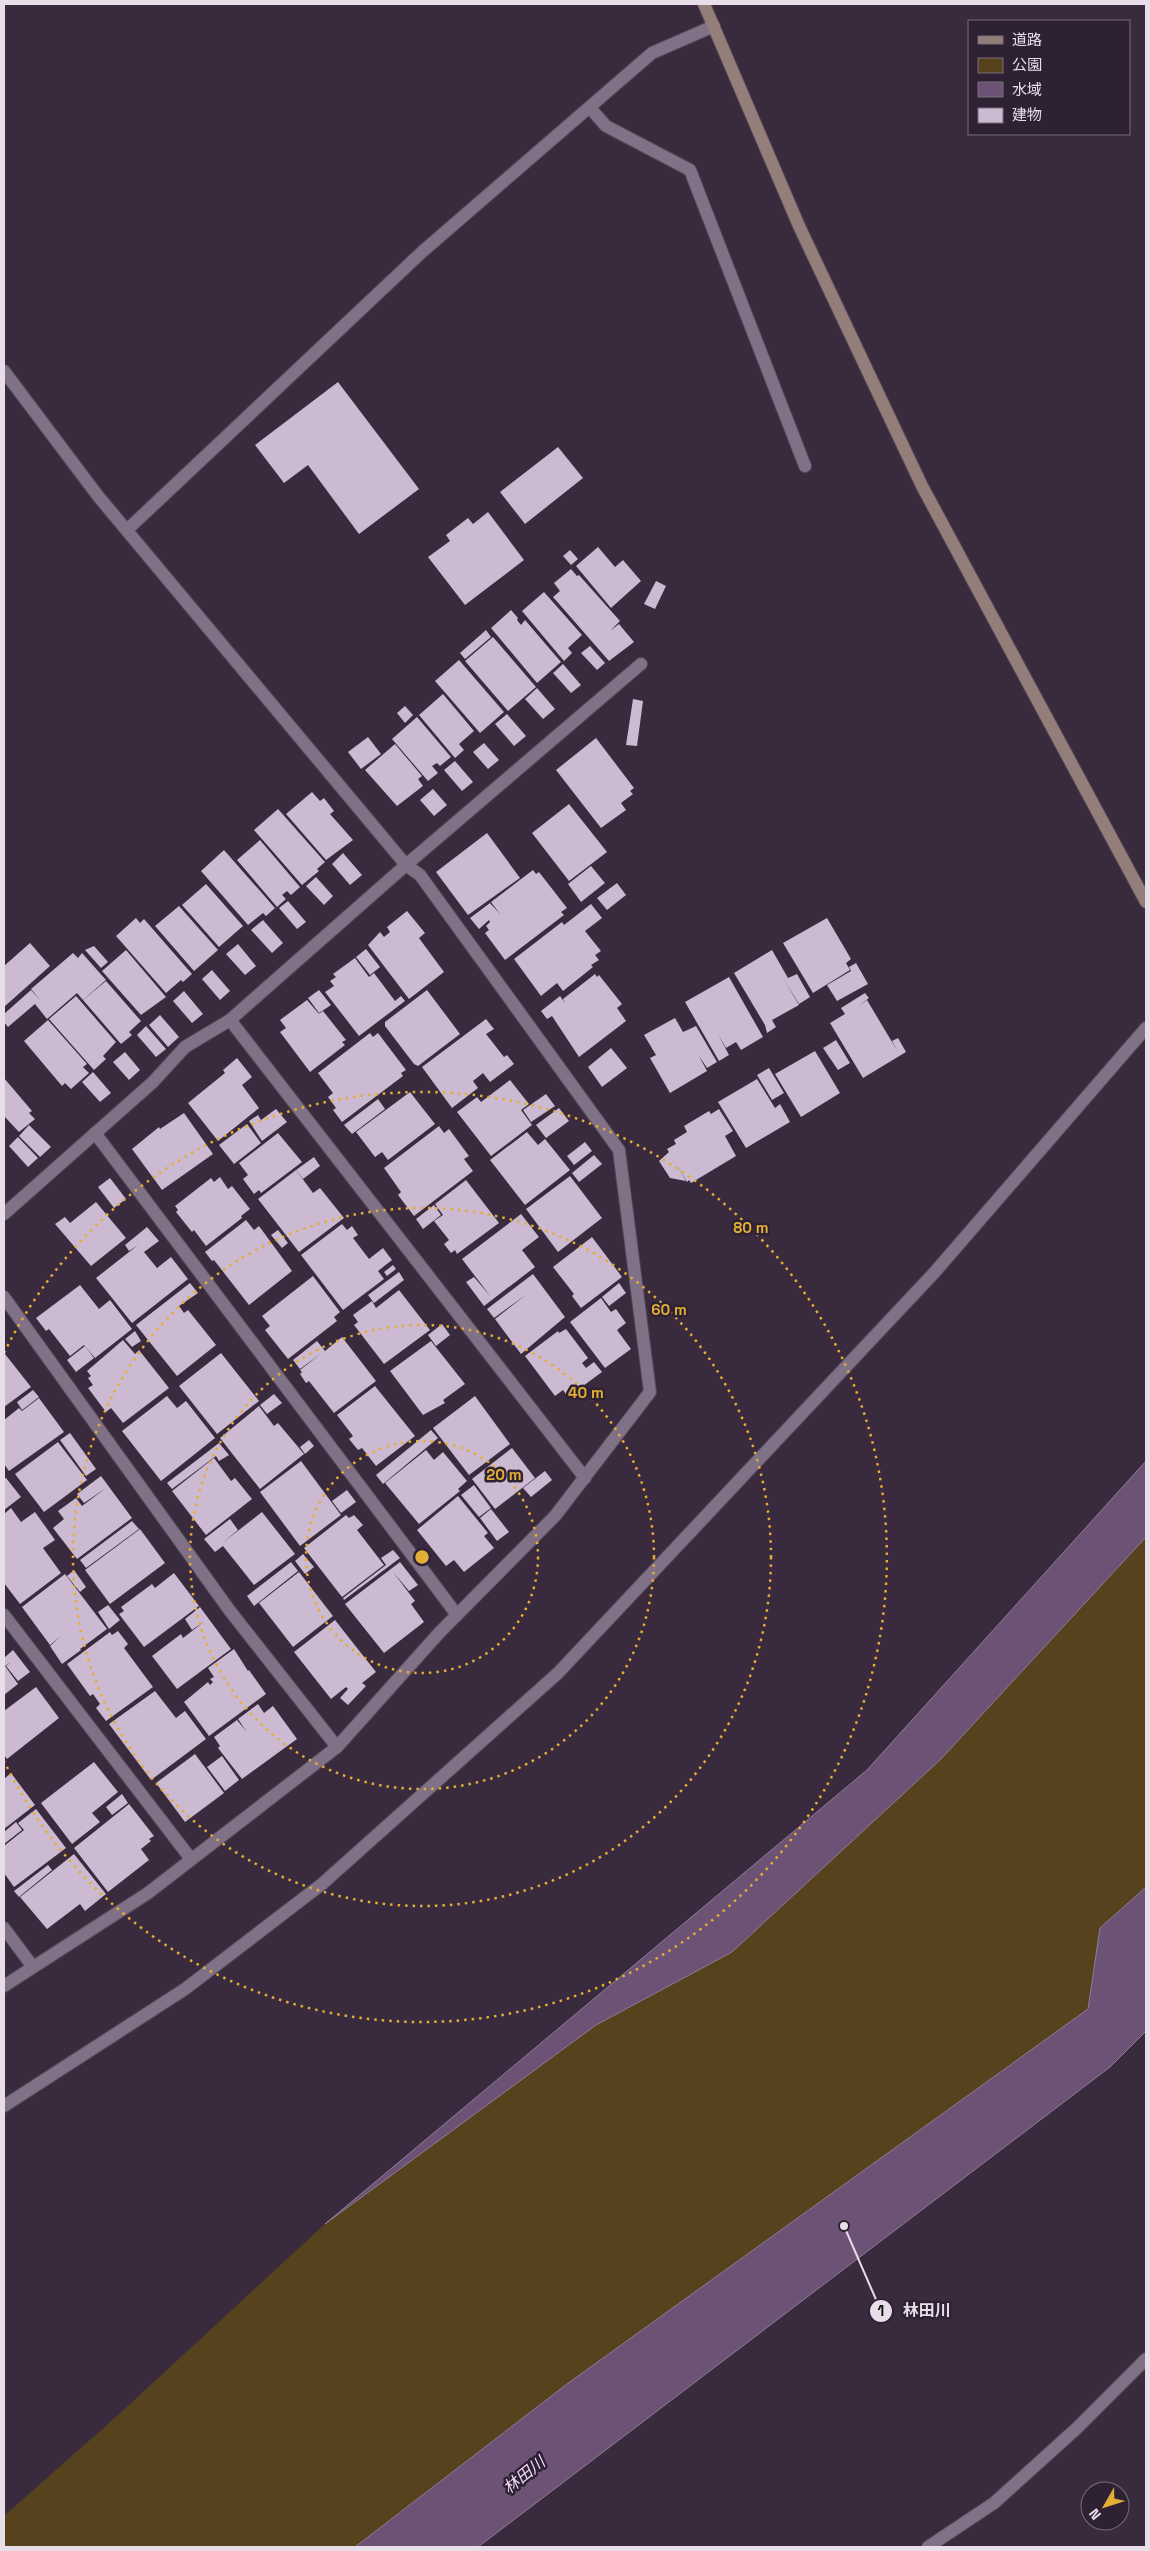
<svg xmlns="http://www.w3.org/2000/svg" width="1150" height="2551" viewBox="0 0 1150 2551" font-family="'Space Grotesk','Noto Sans JP',sans-serif">
<style>
.green{fill:#56431e}
.water{fill:#6c5274;stroke:#917c97}
.building{fill:#cbbad1}
.lines{fill:none;stroke-linecap:round;stroke-linejoin:round}
.lane-casing{stroke:#544857;stroke-width:14}
.street-casing{stroke:#544857;stroke-width:14}
.secondary-casing{stroke:#544857;stroke-width:14}
.lane{stroke:#817187;stroke-width:12}
.street{stroke:#817187;stroke-width:12}
.secondary{stroke:#947e79;stroke-width:12}
.ring{fill:none;stroke:#e3ae35;stroke-width:2.5;stroke-dasharray:2.5 5}
.labels{text-anchor:middle;dominant-baseline:central;stroke-width:5;stroke-linejoin:round;paint-order:stroke}
.water-label{font-size:16px;font-style:italic;fill:#f2d8fb;stroke:#2e2133}
.centre{fill:#e3ae35;stroke:#2e2133;stroke-width:2.5}
.ring-label{font-size:15px;text-anchor:middle;font-weight:bold;fill:#e3ae35;stroke:#2e2133;stroke-width:5;stroke-linejoin:round;paint-order:stroke}
.leader{fill:none;stroke:#e7deea;stroke-width:2}
.callout-dot{fill:#e7deea;stroke:#2e2133;stroke-width:2}
.mark-label{font-size:15px;text-anchor:middle;font-weight:bold;fill:#111}
.callout-label{font-size:16px;text-anchor:middle;font-weight:bold;fill:#e7deea;stroke:#2e2133;stroke-width:5;stroke-linejoin:round;paint-order:stroke}
</style>
<rect width="100%" height="100%" fill="#392b3d"/>
<polygon class="green" points="1146,1537 1146,1887 1100,1928 1088,2009 567,2384 355,2547 4,2547 4,2516 117,2416 325,2224 596,2025 732,1952 941,1759"/>
<g class="water">
<polygon points="1146,1461 1146,1537 941,1759 732,1952 596,2025 325,2224 867,1770"/>
<polygon points="1146,1887 1146,2031 1110,2067 478,2547 355,2547 567,2384 1088,2009 1100,1928"/>
</g>
<g class="building">
<polygon points="338,382 419,489 359,534 308,465 284,483 255,445"/>
<polygon points="558,447 583,478 525,524 500,492"/>
<polygon points="488,512 524,560 465,605 428,557 450,541 446,535 468,518 473,524"/>
<polygon points="598,547 615,567 623,560 641,581 611,608 576,566"/>
<polygon points="570,550 578,559 571,565 563,556"/>
<polygon points="571,569 577,576 579,575 620,621 610,631 619,624 634,642 609,661 553,597 560,591 554,583"/>
<polygon points="656,581 666,586 655,609 644,604"/>
<polygon points="544,592 582,635 568,648 572,653 564,661 522,611"/>
<polygon points="511,610 518,618 517,620 521,625 525,620 561,662 537,683 491,628"/>
<polygon points="486,630 491,637 465,659 460,653"/>
<polygon points="493,637 536,687 508,711 465,661"/>
<polygon points="590,646 605,663 597,670 581,653"/>
<polygon points="459,660 504,712 480,733 435,681"/>
<polygon points="563,664 581,685 571,693 553,673"/>
<polygon points="537,688 555,709 543,719 525,699"/>
<polygon points="443,694 474,731 459,744 464,750 455,758 419,715"/>
<polygon points="633,699 643,701 637,746 626,745"/>
<polygon points="405,706 413,715 405,723 397,713"/>
<polygon points="507,714 526,736 514,746 495,724"/>
<polygon points="417,717 451,757 440,766 437,763 432,766 438,773 428,781 392,739"/>
<polygon points="368,737 381,754 361,769 348,752"/>
<polygon points="596,738 634,788 630,791 633,794 621,803 626,810 601,828 556,770"/>
<polygon points="484,743 499,760 488,769 473,752"/>
<polygon points="395,744 422,776 418,779 423,786 397,806 365,770"/>
<polygon points="455,761 473,782 462,791 444,770"/>
<polygon points="433,789 447,805 434,816 420,800"/>
<polygon points="312,792 320,801 324,798 334,811 330,814 353,840 326,860 286,814"/>
<polygon points="569,804 607,852 569,881 532,833"/>
<polygon points="278,809 325,862 317,869 319,871 302,885 254,830"/>
<polygon points="487,833 520,878 468,915 436,872"/>
<polygon points="260,840 300,887 291,895 287,891 282,895 286,899 277,907 237,860"/>
<polygon points="224,850 275,908 266,916 263,913 248,925 201,871"/>
<polygon points="343,853 362,875 350,885 332,864"/>
<polygon points="591,866 605,883 581,902 568,884"/>
<polygon points="533,870 536,874 539,872 567,908 561,912 564,915 505,960 485,933 489,930 486,926 490,922 489,920 479,929 470,918 490,903 500,914 491,902"/>
<polygon points="316,877 333,896 324,905 306,886"/>
<polygon points="617,883 626,895 607,910 597,898"/>
<polygon points="206,884 243,926 219,947 182,905"/>
<polygon points="288,901 306,922 297,929 279,908"/>
<polygon points="591,904 602,918 585,931 601,951 595,955 599,960 591,965 593,967 563,991 557,983 541,996 514,959 562,922 564,925"/>
<polygon points="179,906 218,950 194,971 155,926"/>
<polygon points="407,911 425,933 419,938 444,972 409,999 368,945 380,932 384,937 390,932 387,927"/>
<polygon points="136,918 140,923 144,919 192,974 183,982 181,980 166,993 116,936"/>
<polygon points="827,918 851,959 846,963 850,970 813,993 783,943"/>
<polygon points="263,920 283,943 272,953 251,930"/>
<polygon points="30,943 50,966 4,1007 4,966"/>
<polygon points="238,944 256,966 245,975 226,954"/>
<polygon points="94,946 108,962 101,968 85,950"/>
<polygon points="366,949 380,967 370,975 356,957"/>
<polygon points="126,950 166,997 141,1015 102,971"/>
<polygon points="772,950 788,978 797,974 810,997 799,1004 784,980 799,1005 772,1020 776,1027 767,1033 765,1025 734,973"/>
<polygon points="73,953 78,958 82,953 106,980 83,1000 77,993 47,1019 35,1004 8,1027 4,1022 4,1014 31,990 41,1001 31,989"/>
<polygon points="355,958 369,977 374,973 395,1001 401,996 405,1001 359,1036 325,992 334,986 330,981 336,977 333,974"/>
<polygon points="856,963 868,984 837,1001 827,985 851,971 849,967"/>
<polygon points="212,970 230,991 220,1000 202,979"/>
<polygon points="595,974 597,977 599,975 622,1004 617,1008 626,1021 579,1057 552,1016 547,1019 541,1011 560,996 565,1003 563,999"/>
<polygon points="729,977 763,1037 741,1050 736,1042 726,1048 718,1034 729,1055 719,1061 685,1002"/>
<polygon points="106,981 141,1021 129,1032 132,1035 121,1044 83,1000"/>
<polygon points="319,990 331,1005 319,1013 308,998"/>
<polygon points="427,990 460,1034 418,1066 414,1064 385,1026 385,1022"/>
<polygon points="184,991 203,1014 192,1023 173,1001"/>
<polygon points="865,993 869,998 857,1007 867,1000 898,1052 892,1041 898,1038 906,1052 863,1078 830,1023 845,1014 841,1008"/>
<polygon points="76,996 116,1042 103,1056 106,1059 94,1070 49,1019"/>
<polygon points="307,1000 319,1014 317,1015 323,1011 346,1040 342,1042 345,1045 310,1072 280,1032 286,1028 280,1020"/>
<polygon points="160,1015 179,1037 168,1047 149,1025"/>
<polygon points="675,1018 683,1032 696,1026 717,1062 707,1068 699,1056 707,1071 670,1093 650,1058 656,1055 644,1035"/>
<polygon points="486,1019 494,1029 486,1034 504,1057 507,1055 514,1064 490,1082 483,1073 473,1081 478,1088 452,1108 422,1067"/>
<polygon points="48,1020 87,1064 83,1067 89,1073 71,1089 65,1083 62,1086 24,1041"/>
<polygon points="146,1026 166,1049 156,1057 137,1035"/>
<polygon points="370,1033 373,1037 378,1033 406,1070 401,1073 403,1076 342,1122 333,1110 336,1108 328,1097 333,1093 318,1073"/>
<polygon points="836,1040 850,1063 838,1070 823,1048"/>
<polygon points="611,1048 627,1068 602,1087 588,1067"/>
<polygon points="815,1051 840,1093 801,1117 775,1074"/>
<polygon points="125,1052 140,1070 129,1080 113,1062"/>
<polygon points="237,1058 252,1077 242,1085 259,1108 218,1141 188,1103 225,1073 223,1070"/>
<polygon points="769,1068 784,1093 772,1100 757,1075"/>
<polygon points="93,1072 111,1093 100,1102 82,1082"/>
<polygon points="4,1078 32,1111 29,1113 35,1119 19,1132 4,1116"/>
<polygon points="757,1079 775,1108 780,1104 790,1122 746,1148 718,1102"/>
<polygon points="510,1080 529,1104 521,1110 532,1125 491,1156 457,1112 477,1097 481,1102"/>
<polygon points="410,1092 435,1124 388,1160 382,1152 375,1157 356,1132"/>
<polygon points="546,1094 555,1106 531,1122 523,1110"/>
<polygon points="378,1099 385,1109 352,1134 344,1125"/>
<polygon points="559,1108 569,1121 546,1138 536,1125"/>
<polygon points="276,1109 287,1122 262,1141 249,1121 258,1115 261,1120"/>
<polygon points="719,1109 733,1131 725,1136 736,1156 691,1183 689,1180 687,1182 676,1164 686,1181 670,1178 659,1161 669,1152 667,1149 676,1144 674,1140 687,1132 684,1126 709,1111 711,1114"/>
<polygon points="184,1113 213,1154 162,1190 132,1149 159,1127 160,1129"/>
<polygon points="247,1124 261,1143 234,1164 219,1145"/>
<polygon points="29,1125 51,1147 40,1157 19,1136"/>
<polygon points="439,1126 444,1133 449,1129 469,1156 464,1159 473,1171 414,1216 398,1195 401,1192 384,1168"/>
<polygon points="527,1132 538,1145 545,1139 570,1170 525,1205 490,1160"/>
<polygon points="278,1133 302,1162 261,1193 259,1190 254,1194 243,1179 248,1175 239,1163"/>
<polygon points="18,1137 38,1158 28,1167 9,1146"/>
<polygon points="585,1142 592,1151 574,1165 567,1156"/>
<polygon points="594,1155 602,1164 579,1182 572,1173"/>
<polygon points="314,1157 320,1166 303,1179 296,1170"/>
<polygon points="296,1170 313,1193 320,1188 344,1218 299,1252 258,1199"/>
<polygon points="570,1176 602,1218 558,1252 526,1209"/>
<polygon points="220,1177 228,1189 232,1186 250,1209 241,1216 242,1218 206,1246 194,1230 192,1232 176,1212 178,1210 175,1206 211,1178 214,1182"/>
<polygon points="110,1178 126,1199 114,1208 98,1187"/>
<polygon points="466,1180 499,1223 457,1254 455,1250 451,1253 444,1244 449,1240 434,1221 443,1215 435,1204"/>
<polygon points="96,1202 126,1238 91,1266 55,1224 65,1217 70,1223"/>
<polygon points="434,1205 441,1215 423,1229 416,1219"/>
<polygon points="521,1214 539,1237 522,1250 535,1267 484,1306 466,1282 474,1277 491,1297 462,1259"/>
<polygon points="246,1220 254,1230 259,1226 292,1271 249,1305 214,1260 212,1261 205,1252"/>
<polygon points="342,1224 347,1230 352,1226 358,1235 353,1238 369,1259 383,1248 392,1260 378,1271 384,1279 343,1310 301,1255"/>
<polygon points="147,1227 159,1241 144,1252 157,1268 171,1257 188,1279 132,1323 96,1278 138,1245 129,1251 125,1245"/>
<polygon points="278,1230 288,1243 282,1248 271,1235"/>
<polygon points="592,1237 622,1277 581,1308 572,1296 574,1294 553,1267"/>
<polygon points="393,1265 396,1269 387,1276 384,1272"/>
<polygon points="399,1272 404,1280 374,1303 368,1295"/>
<polygon points="533,1274 565,1317 521,1354 495,1319 527,1294 494,1318 487,1309"/>
<polygon points="313,1276 340,1312 334,1317 337,1321 288,1359 265,1330 270,1326 262,1316"/>
<polygon points="190,1283 198,1293 179,1306 184,1313 188,1310 216,1345 177,1376 136,1325"/>
<polygon points="619,1283 626,1293 609,1306 602,1297"/>
<polygon points="80,1285 99,1309 110,1300 132,1329 95,1358 83,1344 84,1345 70,1356 49,1329 46,1331 36,1318"/>
<polygon points="399,1290 430,1330 384,1364 354,1325 358,1322 353,1315 372,1301 376,1308"/>
<polygon points="601,1298 611,1312 616,1309 626,1323 617,1330 631,1349 605,1368 570,1322"/>
<polygon points="442,1324 450,1335 436,1346 428,1335"/>
<polygon points="566,1329 588,1358 582,1363 586,1368 594,1362 602,1372 568,1397 563,1390 555,1396 525,1356 558,1331 559,1333"/>
<polygon points="135,1331 141,1341 132,1347 125,1339"/>
<polygon points="342,1337 376,1381 334,1413 309,1381 306,1383 300,1374 302,1372 300,1370 322,1353 300,1369 293,1360 317,1341 325,1351"/>
<polygon points="123,1340 135,1354 139,1350 169,1388 123,1423 111,1408 106,1412 88,1388 93,1385 88,1378 91,1376 87,1371"/>
<polygon points="431,1341 465,1384 443,1400 445,1403 423,1415 390,1371"/>
<polygon points="85,1346 94,1358 76,1372 67,1360"/>
<polygon points="221,1353 259,1401 217,1434 179,1386"/>
<polygon points="5,1354 31,1387 4,1407 4,1355"/>
<polygon points="375,1386 415,1436 376,1466 362,1448 358,1450 349,1439 353,1436 337,1415"/>
<polygon points="33,1390 39,1397 22,1410 17,1402"/>
<polygon points="274,1394 282,1403 267,1414 260,1405"/>
<polygon points="167,1396 177,1408 186,1401 215,1438 161,1481 122,1431"/>
<polygon points="475,1396 510,1444 469,1475 433,1428"/>
<polygon points="39,1398 64,1432 9,1471 4,1464 4,1420 19,1408 22,1411"/>
<polygon points="259,1406 274,1426 278,1423 304,1454 260,1489 220,1438"/>
<polygon points="431,1430 438,1438 383,1484 376,1475"/>
<polygon points="70,1433 96,1469 86,1476 60,1440"/>
<polygon points="309,1440 314,1446 305,1454 300,1447"/>
<polygon points="58,1442 87,1480 44,1512 15,1474"/>
<polygon points="219,1443 229,1455 219,1461 216,1456 172,1489 167,1483"/>
<polygon points="512,1448 535,1478 495,1509 472,1479"/>
<polygon points="426,1450 434,1460 443,1452 467,1481 458,1489 460,1491 419,1524 385,1483"/>
<polygon points="214,1458 231,1481 235,1478 252,1499 206,1535 172,1491"/>
<polygon points="301,1461 341,1515 300,1546 260,1492"/>
<polygon points="545,1471 552,1480 531,1497 523,1488"/>
<polygon points="101,1476 132,1518 77,1559 53,1528 64,1519 58,1511 76,1498 82,1506 106,1488 84,1503 77,1494"/>
<polygon points="6,1478 21,1497 4,1510 4,1479"/>
<polygon points="474,1485 491,1508 479,1517 461,1495"/>
<polygon points="347,1490 356,1502 341,1513 332,1501"/>
<polygon points="458,1496 488,1533 484,1536 494,1548 464,1572 454,1560 446,1566 417,1530"/>
<polygon points="11,1508 21,1522 35,1512 55,1540 43,1548 61,1573 20,1604 4,1583 4,1514"/>
<polygon points="491,1509 509,1532 497,1541 480,1518"/>
<polygon points="262,1512 295,1554 254,1585 223,1546 215,1552 204,1539 230,1519 238,1530 221,1544"/>
<polygon points="346,1515 349,1518 354,1515 363,1525 357,1530 384,1565 342,1597 304,1548"/>
<polygon points="132,1521 139,1529 86,1568 80,1560"/>
<polygon points="140,1529 165,1563 110,1604 85,1570"/>
<polygon points="393,1550 400,1558 344,1600 343,1598 386,1565 381,1558"/>
<polygon points="303,1554 314,1567 305,1574 295,1561"/>
<polygon points="291,1562 298,1571 254,1606 247,1596"/>
<polygon points="400,1562 418,1585 409,1591 393,1572 415,1601 411,1604 424,1622 384,1653 345,1604"/>
<polygon points="74,1570 86,1587 80,1592 67,1576"/>
<polygon points="299,1572 333,1616 293,1647 259,1603"/>
<polygon points="174,1573 199,1606 144,1647 119,1614 124,1611 121,1607 152,1584 155,1588"/>
<polygon points="65,1574 107,1629 80,1649 69,1635 81,1650 62,1664 50,1646 61,1636 50,1645 22,1607"/>
<polygon points="108,1605 120,1620 109,1629 98,1612"/>
<polygon points="200,1607 231,1649 177,1689 152,1656 181,1634 183,1638 205,1621 192,1630 185,1619"/>
<polygon points="335,1620 376,1672 362,1683 366,1686 348,1705 340,1698 348,1689 346,1687 331,1699 294,1652"/>
<polygon points="118,1631 128,1644 124,1648 153,1687 106,1721 96,1708 100,1704 93,1694 90,1696 67,1664 110,1632 112,1635"/>
<polygon points="234,1649 248,1671 249,1670 266,1694 209,1736 184,1702 208,1682 210,1685 213,1682 210,1679 214,1677 208,1668"/>
<polygon points="13,1650 30,1672 18,1681 6,1666 11,1662 5,1666 18,1684 4,1695 4,1658"/>
<polygon points="36,1687 59,1718 7,1759 4,1755 4,1711"/>
<polygon points="155,1691 176,1718 185,1711 206,1739 151,1780 109,1724"/>
<polygon points="258,1704 264,1713 273,1706 297,1739 242,1779 218,1748 220,1746 214,1737 237,1720 246,1731 238,1719"/>
<polygon points="195,1754 224,1793 185,1822 156,1783"/>
<polygon points="222,1756 239,1780 225,1791 207,1767"/>
<polygon points="94,1762 118,1792 92,1813 100,1822 72,1844 41,1803"/>
<polygon points="11,1773 35,1805 4,1829 4,1779"/>
<polygon points="122,1794 128,1803 112,1815 106,1807"/>
<polygon points="129,1804 154,1836 149,1839 151,1841 141,1849 149,1860 108,1892 74,1848"/>
<polygon points="36,1809 66,1848 14,1887 4,1873 4,1846 24,1830 18,1823"/>
<polygon points="16,1822 22,1830 4,1844 4,1832"/>
<polygon points="74,1854 106,1894 85,1911 80,1904 47,1929 20,1897"/>
<polygon points="48,1865 52,1870 19,1897 14,1891"/>
</g>
<g class="lines">
<defs>
<polyline id="lane" points="590,108 606,126 690,170 805,466"/>
<g id="street">
<polyline points="4,371 98,496 406,865 420,875 619,1150 650,1392 555,1516 439,1633 337,1747 148,1893 4,1986"/>
<polyline points="128,529 422,252 652,53 714,26"/>
<polyline points="230,1020 585,1478"/>
<polyline points="95,1133 457,1615"/>
<polyline points="4,1214 153,1082 185,1047 230,1020 406,865 641,664"/>
<polyline points="4,1297 230,1611 337,1747"/>
<polyline points="4,1615 191,1859"/>
<polyline points="4,1928 33,1967"/>
<polyline points="4,2106 185,1989 322,1884 558,1673 934,1273 1146,1028"/>
<polyline points="928,2547 994,2503 1077,2428 1146,2359"/>
</g>
<polyline id="secondary" points="704,4 799,226 922,486 1146,902"/>
</defs>
<use href="#lane" class="lane-casing"/>
<use href="#street" class="street-casing"/>
<use href="#secondary" class="secondary-casing"/>
<use href="#lane" class="lane"/>
<use href="#street" class="street"/>
<use href="#secondary" class="secondary"/>
</g>
<g class="ring">
<circle cx="422" cy="1557" r="116"/>
<circle cx="422" cy="1557" r="232"/>
<circle cx="422" cy="1557" r="349"/>
<path d="M4 1353A465 465 0 1 1 4 1761"/>
</g>
<g class="labels">
<g class="water-label">
<text transform="translate(524 2475) rotate(-39)">林田川</text>
</g>
</g>
<circle cx="422" cy="1557" r="8" class="centre"/>
<g class="ring-label">
<text x="751" y="1233">80 m</text>
<text x="669" y="1315">60 m</text>
<text x="586" y="1398">40 m</text>
<text x="504" y="1480">20 m</text>
</g>
<path class="leader" d="M844 2226L881 2311"/>
<g class="callout-dot">
<circle cx="844" cy="2226" r="5"/>
<circle cx="881" cy="2311" r="12"/>
</g>
<g class="mark-label">
<text x="881" y="2316">1</text>
</g>
<g class="callout-label">
<text x="927" y="2316">林田川</text>
</g>
<rect width="1150" height="2551" fill="none" stroke="#e7deea" stroke-width="10"/>
<rect x="968" y="20" width="162" height="115" fill="#2e2133" stroke="#786d7c"/>
<rect x="978" y="36" width="25" height="8" fill="#947e79" stroke="#786d7c"/>
<text x="1012" y="45" font-size="15" fill="#e7deea">道路</text>
<rect x="978" y="58" width="25" height="15" fill="#56431e" stroke="#786d7c"/>
<text x="1012" y="70" font-size="15" fill="#e7deea">公園</text>
<rect x="978" y="82" width="25" height="15" fill="#6c5274" stroke="#786d7c"/>
<text x="1012" y="95" font-size="15" fill="#e7deea">水域</text>
<rect x="978" y="108" width="25" height="15" fill="#cbbad1" stroke="#786d7c"/>
<text x="1012" y="120" font-size="15" fill="#e7deea">建物</text>
<g transform="translate(1105 2506) rotate(231)"><circle r="24" fill="#2e2133" stroke="#786d7c"/>
<path d="M0-4L9 19L0 12L-9 19Z" fill="#e3ae35"/>
<text y="-8" font-size="14" font-weight="bold" text-anchor="middle" fill="#e7deea">N</text>
</g>
</svg>
